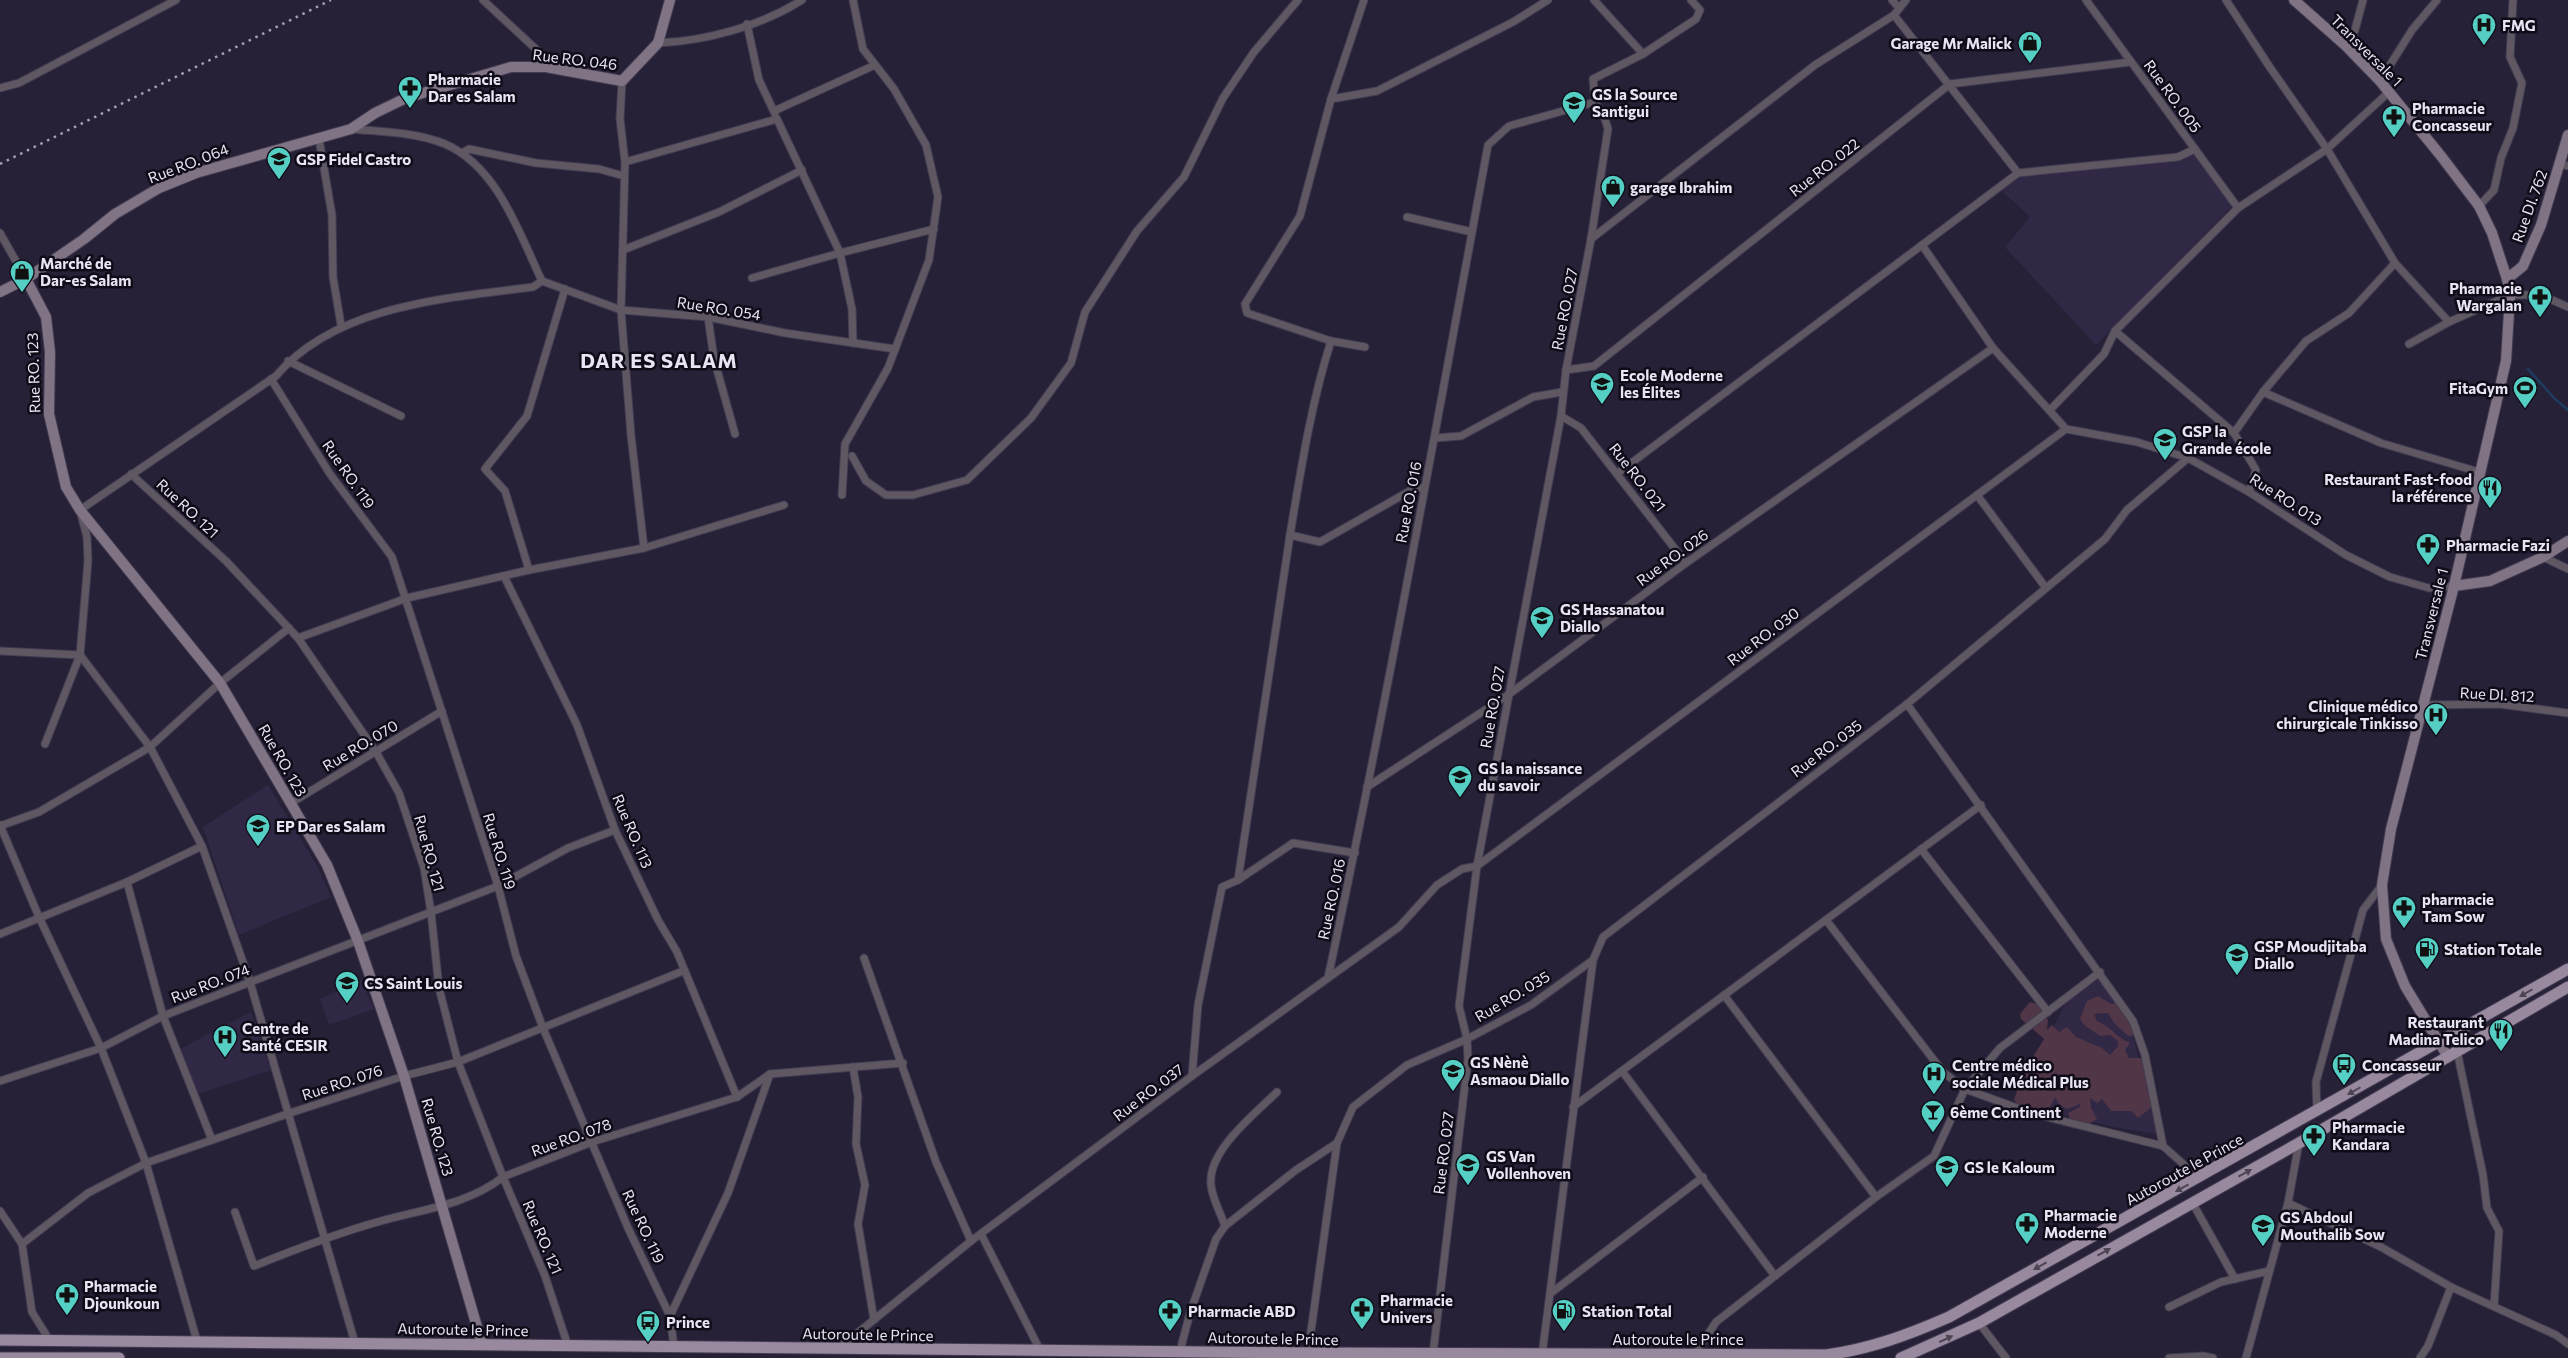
<svg xmlns="http://www.w3.org/2000/svg" width="2568" height="1358" viewBox="0 0 2568 1358" font-family="Commissioner,sans-serif">
<style>
.built{fill:#312845}
.green{fill:#503647}
.lines{fill:none;stroke-linecap:round;stroke-linejoin:round}
.stream{stroke:#1d3c5f;stroke-width:2.5}
.street-casing{stroke:#423c52;stroke-width:9}
.secondary-casing{stroke:#423c52;stroke-width:12}
.primary-casing{stroke:#423c52;stroke-width:13}
.street{stroke:#5f5862;stroke-width:7}
.secondary{stroke:#807484;stroke-width:10}
.primary{stroke:#99899f;stroke-width:11}
.rail{stroke:#a5a0b3;stroke-width:2.5;stroke-dasharray:2.5 5;stroke-linecap:butt}
.oneway{fill:#4d4454}
.labels{text-anchor:middle;dominant-baseline:central;stroke-width:5;stroke-linejoin:round;paint-order:stroke}
.poi-label{font-size:15px;font-weight:bold;fill:#e8e4f4;stroke:#0f0c17;text-anchor:start}
.street-label{font-size:15px;fill:#e8e4f4;stroke:#0f0c17}
.district-label{font-size:20px;font-weight:bold;letter-spacing:1px;fill:#e8e4f4;stroke:#0f0c17}
</style>
<rect width="100%" height="100%" fill="#272138"/>
<g class="built">
<polygon points="2195,151 2233,205 2096,345 2005,247 2030,217 2002,191 2019,176 2177,162"/>
<polygon points="268,785 317,866 331,897 239,935 203,827"/>
<polygon points="2100,979 2130,1027 2150,1096 2158,1130 2156,1134 2114,1127 2016,1103 2067,1000"/>
<polygon points="361,980 374,1009 329,1025 320,999"/>
<polygon points="251,1012 270,1068 269,1071 197,1094 180,1049"/>
</g>
<path class="green" d="M2098,996L2111,1004L2117,1003L2131,1023L2135,1035L2128,1036L2114,1023L2108,1013L2094,1014L2097,1021C2110,1026 2117,1038 2130,1043L2125,1050L2129,1058H2141L2148,1080L2146,1089L2155,1096L2157,1103L2138,1118L2132,1111H2111L2102,1099L2097,1103L2090,1098L2091,1108L2097,1119L2089,1124L2070,1120L2068,1113L2080,1107V1104L2067,1109L2059,1104L2055,1097L2050,1107L2044,1113L2020,1107L2014,1100L2023,1073L2044,1039L2021,1019L2020,1014L2030,1002L2037,1004L2048,1020L2047,1030L2052,1025L2059,1032L2067,1027L2076,1037L2102,1048L2110,1055L2118,1046V1041L2110,1035L2100,1036L2084,1025L2080,1019L2087,1001Z"/>
<g class="lines">
<polyline class="stream" points="2528,369 2555,399 2568,410"/>
<defs>
<g id="street">
<polyline points="483,0 538,51 546,67"/>
<polyline points="1364,0 1331,99 1300,216 1245,304 1247,313 1331,341 1365,347"/>
<polyline points="1594,0 1643,54"/>
<polyline points="1892,0 1899,8"/>
<polyline points="2086,0 2238,208"/>
<polyline points="2226,0 2269,66 2327,149 2395,263 2449,322"/>
<polyline points="1894,15 2018,173"/>
<polyline points="747,24 759,80 775,114"/>
<path d="M658,43C706,41 761,26 802,0"/>
<polyline points="2346,46 2355,30 2363,0"/>
<polyline points="622,81 620,119 625,162 621,310 631,435 644,548"/>
<polyline points="2380,81 2412,30 2437,0"/>
<polyline points="0,88 19,83 176,0"/>
<polyline points="1331,99 1377,91 1513,22 1548,0"/>
<polyline points="774,111 875,65"/>
<path d="M351,129C382,132 416,132 445,144C498,167 519,233 542,281"/>
<polyline points="319,139 332,215 333,277 341,325"/>
<polyline points="462,153 469,149 536,163 599,169 624,176"/>
<polyline points="625,162 777,119 840,253 934,229"/>
<polyline points="2560,164 2568,166"/>
<polyline points="2479,206 2494,190 2501,158 2513,128 2522,83 2510,57 2513,0"/>
<polyline points="1407,217 1472,232"/>
<polyline points="0,233 26,279"/>
<polyline points="1591,239 1815,65 1894,15 1906,0"/>
<polyline points="1922,245 1993,348 2066,429 2137,442 2188,458 2249,492 2346,555 2390,577 2429,588 2454,586"/>
<polyline points="623,250 719,212 802,170"/>
<polyline points="752,278 840,253 852,309 853,343"/>
<polyline points="542,281 621,310 708,317 785,333 895,349"/>
<polyline points="708,317 714,359 735,434"/>
<polyline points="2115,331 2234,433 2256,470 2249,492"/>
<polyline points="2409,344 2449,322 2510,295 2541,295 2568,307"/>
<polyline points="288,361 401,416"/>
<polyline points="1566,370 1594,366 1950,84 2131,62"/>
<polyline points="271,379 330,474 392,557 498,886 516,956 543,1028 628,1228 670,1316 674,1347"/>
<polyline points="2263,392 2381,443 2479,472"/>
<polyline points="2050,410 2104,354 2115,331 2238,208 2327,149 2389,92"/>
<polyline points="1561,416 1581,428 1686,563"/>
<polyline points="2234,433 2263,392 2306,341 2349,313 2395,263"/>
<polyline points="1435,438 1461,436 1533,397 1562,392"/>
<polyline points="852,456 866,481 886,495 913,495 967,480 1031,418 1071,363 1085,312 1137,231 1184,177 1223,98 1254,52 1298,0"/>
<polyline points="1618,473 2018,173 2178,157 2195,149"/>
<polyline points="131,474 226,561 298,638 376,752 399,793 424,868 431,912 439,988 458,1062 503,1177 545,1276 568,1346"/>
<polyline points="842,495 845,444 888,368 929,260 938,197 926,145 894,89 863,49 853,0"/>
<polyline points="1977,495 2046,588"/>
<path d="M1290,535C1301,469 1311,404 1331,341"/>
<polyline points="2543,557 2568,569"/>
<polyline points="529,570 505,491 485,469 527,416 565,289"/>
<polyline points="504,576 577,725 615,830 658,920 677,952 737,1097"/>
<polyline points="298,638 407,598 529,570 644,548 784,505"/>
<polyline points="0,651 80,655 150,747 202,846 250,982 355,1343"/>
<polyline points="1907,704 2133,1021 2145,1055 2163,1146"/>
<polyline points="2424,705 2499,704 2568,713"/>
<path d="M45,744L80,655L88,561L87,537L80,510L276,376C336,305 447,298 533,287L542,281"/>
<polyline points="1367,787 1508,695 1686,563 1993,348"/>
<polyline points="291,803 442,711"/>
<polyline points="0,825 39,917 101,1048 146,1163 197,1341"/>
<polyline points="0,826 39,812 150,747 220,683 289,628"/>
<polyline points="1921,849 2048,1012"/>
<polyline points="1238,880 1290,535 1320,542 1415,488 1424,488"/>
<polyline points="127,882 163,1016 212,1140"/>
<polyline points="1826,920 1943,1072 1965,1089 2031,1113 2163,1146 2199,1178"/>
<polyline points="0,934 127,882 202,846"/>
<polyline points="864,958 936,1162 971,1241"/>
<path d="M1328,978C1387,701 1437,423 1488,145L1509,126L1595,102"/>
<polyline points="1724,995 1876,1197"/>
<polyline points="2457,1051 2483,1175 2487,1208 2499,1231 2494,1306"/>
<polyline points="853,1067 858,1097 856,1144 865,1185 858,1224 874,1320"/>
<polyline points="1622,1071 1775,1276"/>
<polyline points="1192,1076 1198,1005 1222,887 1238,880 1293,843 1355,853"/>
<polyline points="0,1081 101,1048 163,1016 498,886 568,848 615,830"/>
<polyline points="1573,1107 1981,805"/>
<polyline points="2317,1112 2316,1082 2363,910 2382,885"/>
<polyline points="2192,1202 2235,1279"/>
<polyline points="2288,1203 2381,1247 2451,1287 2556,1335 2568,1344"/>
<polyline points="0,1211 22,1244 32,1312 50,1341"/>
<path d="M235,1212L254,1266C296,1249 337,1233 381,1221C423,1209 467,1205 503,1177L592,1142L737,1097L770,1074L903,1063"/>
<path d="M1225,1226C1221,1214 1212,1198 1211,1185C1207,1151 1255,1114 1277,1092"/>
<polyline points="981,1234 1040,1350"/>
<polyline points="22,1244 88,1193 146,1163 290,1113 404,1076 458,1062 683,971"/>
<polyline points="1551,1293 1703,1177"/>
<polyline points="2169,1307 2221,1282 2269,1271"/>
<polyline points="670,1316 728,1193 770,1074"/>
<polyline points="1979,1323 2006,1358"/>
<polyline points="839,1348 971,1241 1192,1076 1399,927 1437,885 1462,869 1477,866 2066,429"/>
<polyline points="1180,1351 1190,1313 1216,1239 1225,1226 1296,1170 1337,1143 1353,1107 1407,1065 1467,1039 1531,1005 1593,960 1603,937 1907,704 2105,539 2127,510 2188,458"/>
<polyline points="1308,1353 1337,1143"/>
<polyline points="1433,1354 1468,1059 1467,1039 1459,1006 1477,866 1561,416 1566,370 1591,239 1608,129 1604,116 1595,102 1593,79 1643,54 1696,19 1700,10 1691,0"/>
<polyline points="1695,1354 1716,1322 1876,1197 1934,1156 1965,1089 2000,1048 2100,972"/>
<polyline points="1542,1355 1593,960"/>
<polyline points="2169,1358 2203,1356 2213,1358"/>
<polyline points="2246,1358 2288,1203 2299,1143"/>
<polyline points="2420,1358 2428,1346 2451,1287"/>
</g>
<g id="secondary">
<polyline points="2294,0 2346,46 2380,81 2441,156 2479,206 2492,233 2507,279 2510,295 2506,361 2454,586 2391,829 2382,885 2386,939 2405,986 2448,1057"/>
<polyline points="26,279 46,317 50,352 49,414 66,487 80,510 220,683 327,865 358,941 404,1076 482,1344"/>
<polyline points="2507,279 2523,266 2541,225 2568,135"/>
<polyline points="0,292 26,279 84,239 115,214 159,188 196,173 351,129 375,113 406,98 511,67 546,67 622,81 658,43 670,0"/>
<polyline points="2454,586 2490,581 2543,557 2568,541"/>
</g>
<g id="primary">
<path d="M0,1340L1308,1353L1826,1355C1870,1349 1908,1335 1949,1317L2568,969"/>
<polyline points="0,1358 119,1358"/>
<polyline points="1901,1358 1979,1323 2299,1143 2568,987"/>
</g>
</defs>
<use href="#street" class="street-casing"/>
<use href="#secondary" class="secondary-casing"/>
<use href="#primary" class="primary-casing"/>
<use href="#street" class="street"/>
<use href="#secondary" class="secondary"/>
<use href="#primary" class="primary"/>
<polyline class="rail" points="0,164 331,0"/>
</g>
<defs><path id="oneway-solid" d="M-6-.8H1V-3.2L6.5 0L1 3.2V.8H-6Z" transform="scale(1.25)"/></defs>
<g class="oneway">
<use href="#oneway-solid" transform="translate(2526 993) rotate(150)"/>
<use href="#oneway-solid" transform="translate(2354 1091) rotate(150)"/>
<use href="#oneway-solid" transform="translate(2245 1173) rotate(-29)"/>
<use href="#oneway-solid" transform="translate(2182 1188) rotate(151)"/>
<use href="#oneway-solid" transform="translate(2104 1252) rotate(-29)"/>
<use href="#oneway-solid" transform="translate(2040 1266) rotate(151)"/>
<use href="#oneway-solid" transform="translate(1946 1339) rotate(-25)"/>
</g>
<defs>
<symbol id="hospital-pin" viewBox="-11 -11 22 30"><path d="M0 17L-7.5 6A9.5 9.5 0 1 1 7.5 6Z" fill="#55cec4" stroke="#0f0c17"/><path d="M-5-5h3v3.5h4V-5h3V5h-3V1.5h-4V5h-3Z" fill="#111"/></symbol>
<symbol id="shop-pin" viewBox="-11 -11 22 30"><path d="M0 17L-7.5 6A9.5 9.5 0 1 1 7.5 6Z" fill="#55cec4" stroke="#0f0c17"/><path d="M-5-2.5h2.3a2.7 3.5 0 0 1 5.4 0H5L5.5 6h-11ZM-1.5-2.5h3a1.5 2.3 0 0 0-3 0Z" fill="#111"/></symbol>
<symbol id="pharmacy-pin" viewBox="-11 -11 22 30"><path d="M0 17L-7.5 6A9.5 9.5 0 1 1 7.5 6Z" fill="#55cec4" stroke="#0f0c17"/><path d="M-2-6h4v4h4v4h-4v4h-4v-4h-4v-4h4Z" fill="#111"/></symbol>
<symbol id="school-pin" viewBox="-11 -11 22 30"><path d="M0 17L-7.5 6A9.5 9.5 0 1 1 7.5 6Z" fill="#55cec4" stroke="#0f0c17"/><path d="M0-5L7-2L0 1L-7-2ZM-4 1L0 2.5L4 1V4Q0 6-4 4Z" fill="#111"/></symbol>
<symbol id="stadium-pin" viewBox="-11 -11 22 30"><path d="M0 17L-7.5 6A9.5 9.5 0 1 1 7.5 6Z" fill="#55cec4" stroke="#0f0c17"/><path d="M0-5a6.5 5 0 1 0 0 10a6.5 5 0 1 0 0-10ZM-3.5-1.8h7v3.6h-7Z" fill="#111"/></symbol>
<symbol id="restaurant-pin" viewBox="-11 -11 22 30"><path d="M0 17L-7.5 6A9.5 9.5 0 1 1 7.5 6Z" fill="#55cec4" stroke="#0f0c17"/><path d="M-5-6h1v4h1v-4h1v4h1v-4h1v5L-1.5 .5V6h-2V.5L-5-1ZM5-6V6H3V1.5H1.5Q1.5-4 5-6Z" fill="#111"/></symbol>
<symbol id="fuel-pin" viewBox="-11 -11 22 30"><path d="M0 17L-7.5 6A9.5 9.5 0 1 1 7.5 6Z" fill="#55cec4" stroke="#0f0c17"/><path d="M-5.5-6h7V0h2V4h1.3V-2.5L3-4.5l.8-.8L6-3V5H2.5V1h-1V6h-7ZM-4.2-4.7v3.2H.2V-4.7Z" fill="#111"/></symbol>
<symbol id="bus-pin" viewBox="-11 -11 22 30"><path d="M0 17L-7.5 6A9.5 9.5 0 1 1 7.5 6Z" fill="#55cec4" stroke="#0f0c17"/><path d="M-5-6H5V4H4V6H2V4H-2V6H-4V4H-5ZM-3.5-4V0h7V-4ZM-3.5 1.2v1.5H-2V1.2ZM2 1.2v1.5H3.5V1.2Z" fill="#111"/></symbol>
<symbol id="bar-pin" viewBox="-11 -11 22 30"><path d="M0 17L-7.5 6A9.5 9.5 0 1 1 7.5 6Z" fill="#55cec4" stroke="#0f0c17"/><path d="M-6-5H6L.8 .8V4.5H3.5V6h-7V4.5H-.8V.8Z" fill="#111"/></symbol>
</defs>
<g fill-rule="evenodd">
<use href="#hospital-pin" x="2470" y="11" width="28" height="38"/>
<use href="#shop-pin" x="2016" y="29" width="28" height="38"/>
<use href="#pharmacy-pin" x="396" y="74" width="28" height="38"/>
<use href="#school-pin" x="1560" y="89" width="28" height="38"/>
<use href="#pharmacy-pin" x="2380" y="103" width="28" height="38"/>
<use href="#school-pin" x="265" y="145" width="28" height="38"/>
<use href="#shop-pin" x="1599" y="173" width="28" height="38"/>
<use href="#shop-pin" x="8" y="258" width="28" height="38"/>
<use href="#pharmacy-pin" x="2526" y="283" width="28" height="38"/>
<use href="#school-pin" x="1588" y="370" width="28" height="38"/>
<use href="#stadium-pin" x="2511" y="374" width="28" height="38"/>
<use href="#school-pin" x="2151" y="426" width="28" height="38"/>
<use href="#restaurant-pin" x="2476" y="474" width="28" height="38"/>
<use href="#pharmacy-pin" x="2414" y="531" width="28" height="38"/>
<use href="#school-pin" x="1528" y="604" width="28" height="38"/>
<use href="#hospital-pin" x="2422" y="701" width="28" height="38"/>
<use href="#school-pin" x="1446" y="763" width="28" height="38"/>
<use href="#school-pin" x="244" y="812" width="28" height="38"/>
<use href="#pharmacy-pin" x="2390" y="894" width="28" height="38"/>
<use href="#fuel-pin" x="2413" y="935" width="28" height="38"/>
<use href="#school-pin" x="2223" y="941" width="28" height="38"/>
<use href="#school-pin" x="333" y="969" width="28" height="38"/>
<use href="#restaurant-pin" x="2487" y="1017" width="28" height="38"/>
<use href="#hospital-pin" x="211" y="1023" width="28" height="38"/>
<use href="#bus-pin" x="2330" y="1051" width="28" height="38"/>
<use href="#school-pin" x="1439" y="1057" width="28" height="38"/>
<use href="#hospital-pin" x="1920" y="1060" width="28" height="38"/>
<use href="#bar-pin" x="1919" y="1098" width="28" height="38"/>
<use href="#pharmacy-pin" x="2300" y="1122" width="28" height="38"/>
<use href="#school-pin" x="1454" y="1151" width="28" height="38"/>
<use href="#school-pin" x="1933" y="1153" width="28" height="38"/>
<use href="#pharmacy-pin" x="2013" y="1210" width="28" height="38"/>
<use href="#school-pin" x="2249" y="1212" width="28" height="38"/>
<use href="#pharmacy-pin" x="53" y="1281" width="28" height="38"/>
<use href="#pharmacy-pin" x="1348" y="1295" width="28" height="38"/>
<use href="#pharmacy-pin" x="1156" y="1297" width="28" height="38"/>
<use href="#fuel-pin" x="1550" y="1297" width="28" height="38"/>
<use href="#bus-pin" x="634" y="1308" width="28" height="38"/>
</g>
<g class="labels">
<g class="poi-label">
<text x="2502" y="25">FMG</text>
<text x="2012" y="43" text-anchor="end">Garage Mr Malick</text>
<text x="428" y="79">Pharmacie<tspan x="428" dy="17">Dar es Salam</tspan></text>
<text x="1592" y="94">GS la Source<tspan x="1592" dy="17">Santigui</tspan></text>
<text x="2412" y="108">Pharmacie<tspan x="2412" dy="17">Concasseur</tspan></text>
<text x="296" y="159">GSP Fidel Castro</text>
<text x="1630" y="187">garage Ibrahim</text>
<text x="40" y="263">Marché de<tspan x="40" dy="17">Dar-es Salam</tspan></text>
<text x="2522" y="288" text-anchor="end">Pharmacie<tspan x="2522" dy="17">Wargalan</tspan></text>
<text x="1620" y="375">Ecole Moderne<tspan x="1620" dy="17">les Élites</tspan></text>
<text x="2508" y="388" text-anchor="end">FitaGym</text>
<text x="2182" y="431">GSP la<tspan x="2182" dy="17">Grande école</tspan></text>
<text x="2472" y="479" text-anchor="end">Restaurant Fast-food<tspan x="2472" dy="17">la référence</tspan></text>
<text x="2446" y="545">Pharmacie Fazi</text>
<text x="1560" y="609">GS Hassanatou<tspan x="1560" dy="17">Diallo</tspan></text>
<text x="2418" y="706" text-anchor="end">Clinique médico<tspan x="2418" dy="17">chirurgicale Tinkisso</tspan></text>
<text x="1478" y="768">GS la naissance<tspan x="1478" dy="17">du savoir</tspan></text>
<text x="276" y="826">EP Dar es Salam</text>
<text x="2422" y="899">pharmacie<tspan x="2422" dy="17">Tam Sow</tspan></text>
<text x="2254" y="946">GSP Moudjitaba<tspan x="2254" dy="17">Diallo</tspan></text>
<text x="2444" y="949">Station Totale</text>
<text x="364" y="983">CS Saint Louis</text>
<text x="2484" y="1022" text-anchor="end">Restaurant<tspan x="2484" dy="17">Madina Telico</tspan></text>
<text x="242" y="1028">Centre de<tspan x="242" dy="17">Santé CESIR</tspan></text>
<text x="1470" y="1062">GS Nènè<tspan x="1470" dy="17">Asmaou Diallo</tspan></text>
<text x="1952" y="1065">Centre médico<tspan x="1952" dy="17">sociale Médical Plus</tspan></text>
<text x="2362" y="1065">Concasseur</text>
<text x="1950" y="1112">6ème Continent</text>
<text x="2332" y="1127">Pharmacie<tspan x="2332" dy="17">Kandara</tspan></text>
<text x="1486" y="1156">GS Van<tspan x="1486" dy="17">Vollenhoven</tspan></text>
<text x="1964" y="1167">GS le Kaloum</text>
<text x="2044" y="1215">Pharmacie<tspan x="2044" dy="17">Moderne</tspan></text>
<text x="2280" y="1217">GS Abdoul<tspan x="2280" dy="17">Mouthalib Sow</tspan></text>
<text x="84" y="1286">Pharmacie<tspan x="84" dy="17">Djounkoun</tspan></text>
<text x="1380" y="1300">Pharmacie<tspan x="1380" dy="17">Univers</tspan></text>
<text x="1188" y="1311">Pharmacie ABD</text>
<text x="1582" y="1311">Station Total</text>
<text x="666" y="1322">Prince</text>
</g>
<g class="street-label">
<text transform="translate(2367 50) rotate(45)">Transversale 1</text>
<text transform="translate(575 59) rotate(7)">Rue RO. 046</text>
<text transform="translate(2173 96) rotate(54)">Rue RO. 005</text>
<text transform="translate(188 163) rotate(-21)">Rue RO. 064</text>
<text transform="translate(1824 167) rotate(-38)">Rue RO. 022</text>
<text transform="translate(2529 206) rotate(-70)">Rue DI. 762</text>
<text transform="translate(719 308) rotate(9)">Rue RO. 054</text>
<text transform="translate(1564 309) rotate(-79)">Rue RO. 027</text>
<text transform="translate(33 373) rotate(-92)">Rue RO. 123</text>
<text transform="translate(349 474) rotate(55)">Rue RO. 119</text>
<text transform="translate(1638 477) rotate(52)">Rue RO. 021</text>
<text transform="translate(2286 499) rotate(33)">Rue RO. 013</text>
<text transform="translate(1408 502) rotate(-79)">Rue RO. 016</text>
<text transform="translate(188 508) rotate(43)">Rue RO. 121</text>
<text transform="translate(1672 557) rotate(-36)">Rue RO. 026</text>
<text transform="translate(2431 614) rotate(-76)">Transversale 1</text>
<text transform="translate(1763 636) rotate(-37)">Rue RO. 030</text>
<text transform="translate(2497 694) rotate(3)">Rue DI. 812</text>
<text transform="translate(1492 707) rotate(-80)">Rue RO. 027</text>
<text transform="translate(360 745) rotate(-31)">Rue RO. 070</text>
<text transform="translate(1826 748) rotate(-37)">Rue RO. 035</text>
<text transform="translate(283 760) rotate(60)">Rue RO. 123</text>
<text transform="translate(633 831) rotate(67)">Rue RO. 113</text>
<text transform="translate(500 851) rotate(73)">Rue RO. 119</text>
<text transform="translate(430 853) rotate(75)">Rue RO. 121</text>
<text transform="translate(1331 899) rotate(-78)">Rue RO. 016</text>
<text transform="translate(210 983) rotate(-21)">Rue RO. 074</text>
<text transform="translate(1512 996) rotate(-31)">Rue RO. 035</text>
<text transform="translate(342 1082) rotate(-18)">Rue RO. 076</text>
<text transform="translate(1148 1092) rotate(-37)">Rue RO. 037</text>
<text transform="translate(438 1137) rotate(74)">Rue RO. 123</text>
<text transform="translate(571 1137) rotate(-20)">Rue RO. 078</text>
<text transform="translate(1443 1153) rotate(-83)">Rue RO. 027</text>
<text transform="translate(2184 1169) rotate(-29)">Autoroute le Prince</text>
<text transform="translate(644 1226) rotate(65)">Rue RO. 119</text>
<text transform="translate(543 1237) rotate(67)">Rue RO. 121</text>
<text transform="translate(463 1329) rotate(1)">Autoroute le Prince</text>
<text transform="translate(868 1334) rotate(1)">Autoroute le Prince</text>
<text transform="translate(1273 1338) rotate(1)">Autoroute le Prince</text>
<text x="1678" y="1339">Autoroute le Prince</text>
</g>
<g class="district-label">
<text x="659" y="360">DAR ES SALAM</text>
</g>
</g>
</svg>
